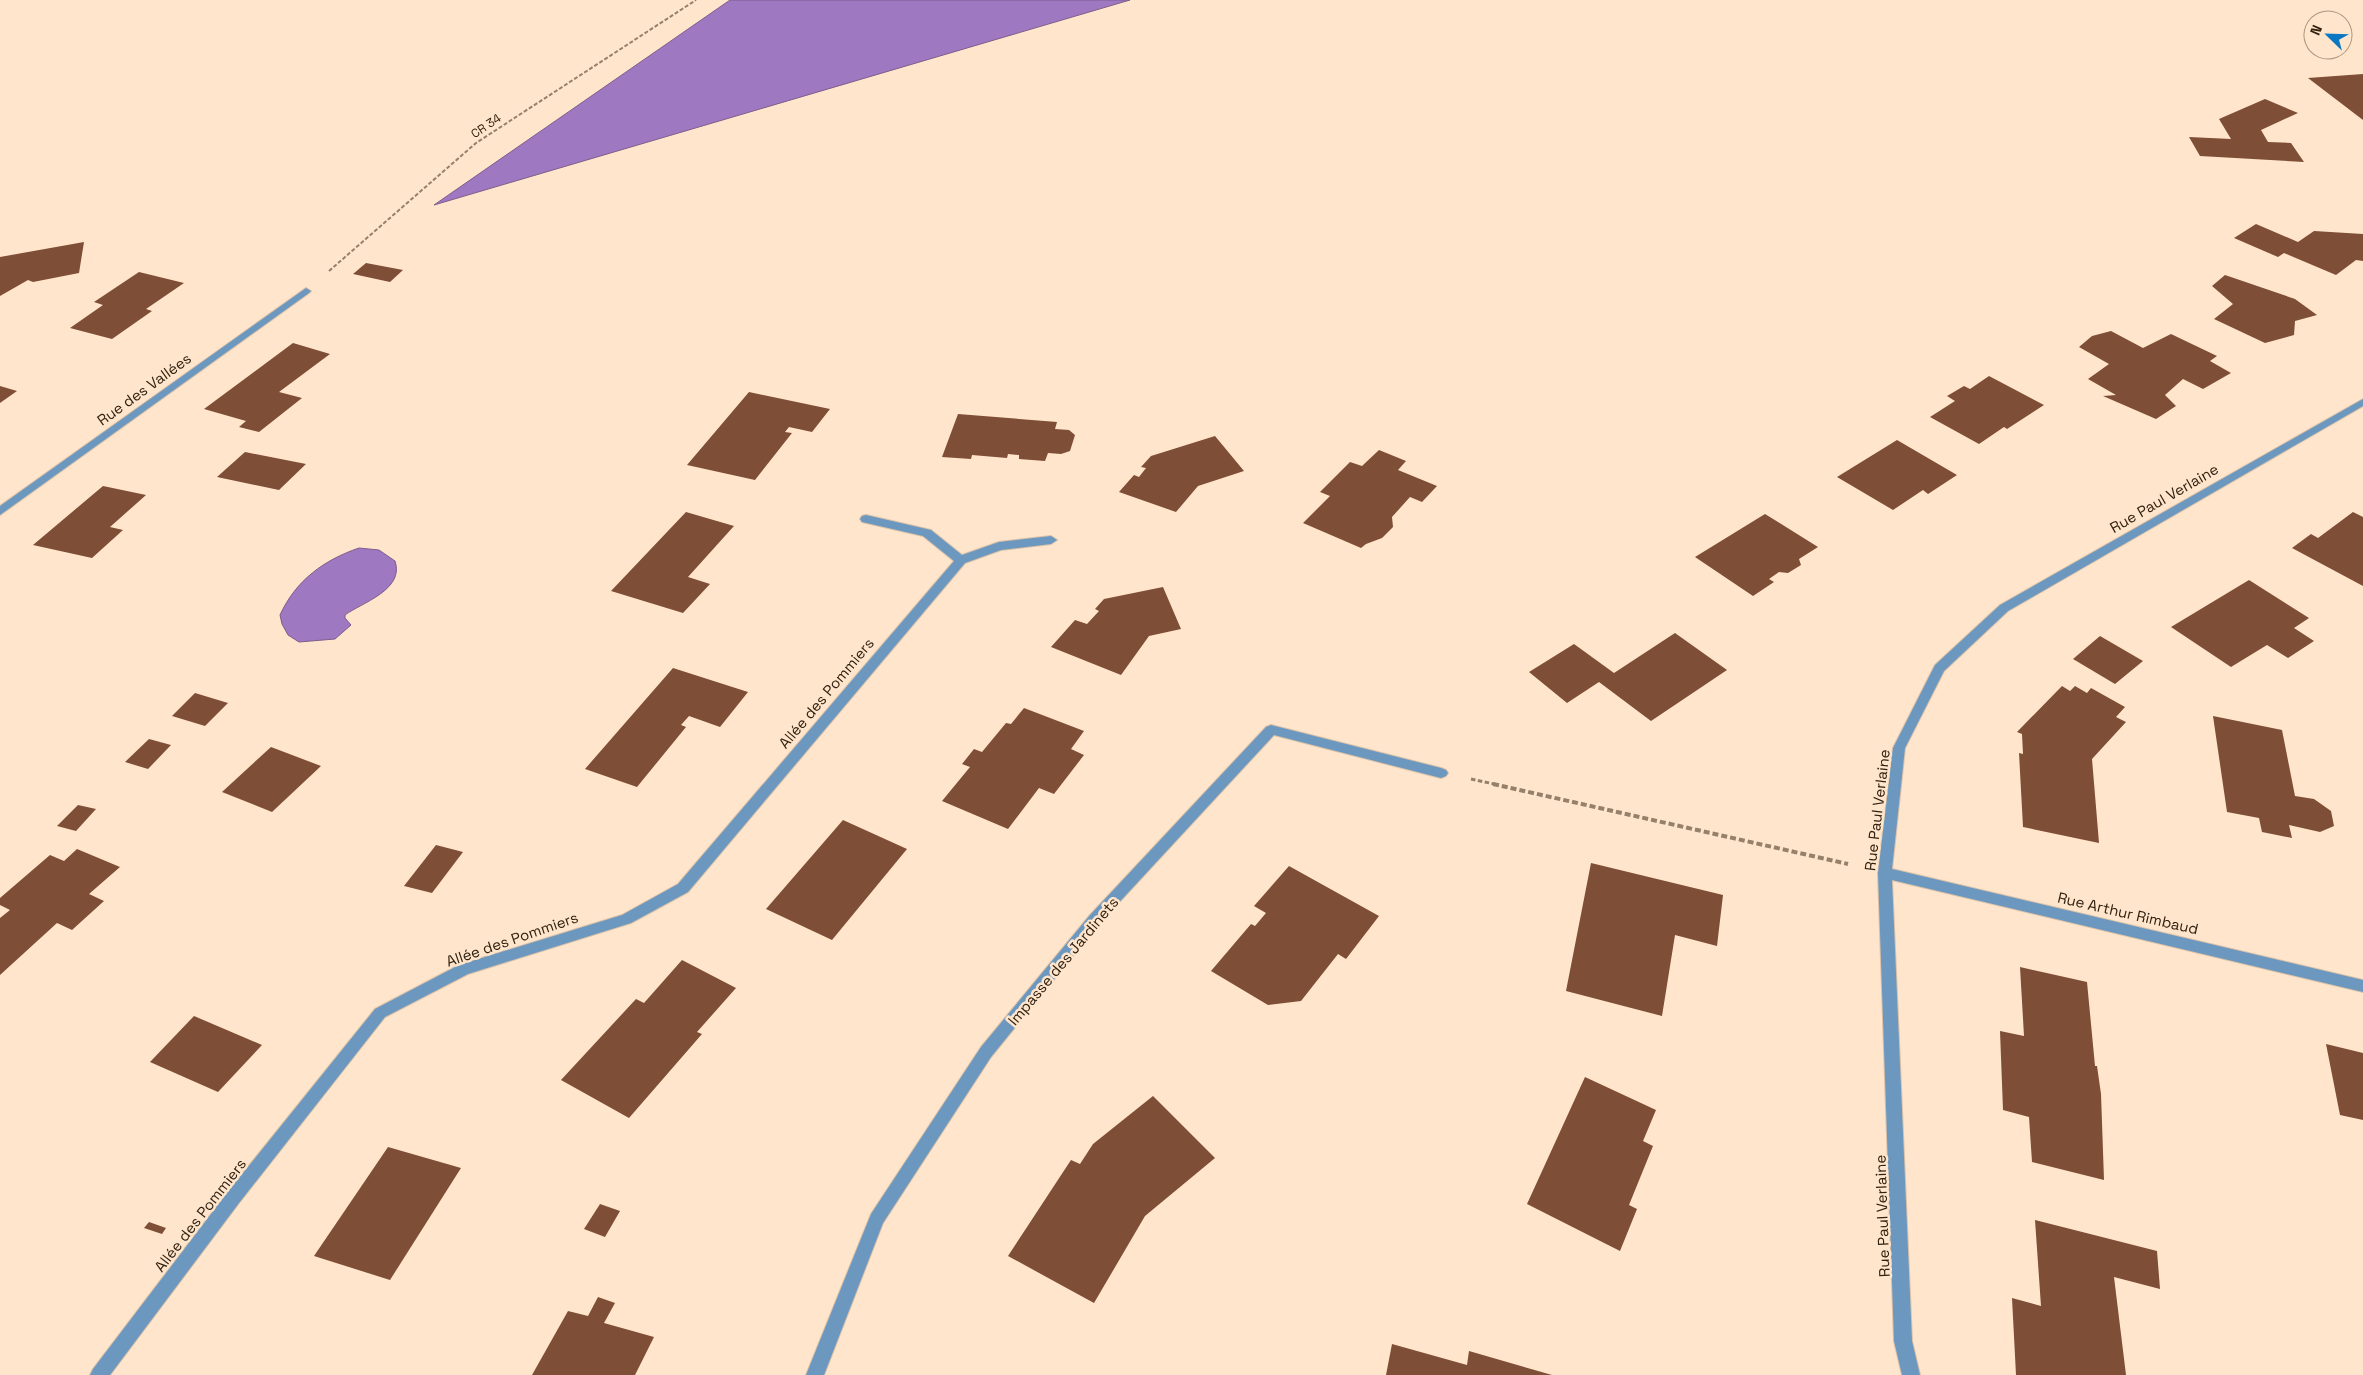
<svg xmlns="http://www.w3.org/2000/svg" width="2363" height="1375" viewBox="0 0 2363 1375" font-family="'Space Grotesk',sans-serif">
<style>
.water{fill:#9e78c0;stroke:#7d5e8b}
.building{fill:#7e4e36}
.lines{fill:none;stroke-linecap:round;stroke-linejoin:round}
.street-casing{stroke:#dac2a9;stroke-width:2}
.path-far2{stroke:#95806b;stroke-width:2;stroke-dasharray:4 2;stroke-linecap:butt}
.path-far1{stroke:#95806b;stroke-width:3;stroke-dasharray:4.5 2.5;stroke-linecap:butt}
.path{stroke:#95806b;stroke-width:4;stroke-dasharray:6 3;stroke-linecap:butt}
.street{fill:#6c98c0;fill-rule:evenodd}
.labels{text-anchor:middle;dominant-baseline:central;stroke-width:5;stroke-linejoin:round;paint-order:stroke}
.far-street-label{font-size:12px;fill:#312110;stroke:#ffe5cb}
.street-label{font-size:15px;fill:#312110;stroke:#ffe5cb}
</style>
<rect width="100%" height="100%" fill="#ffe5cb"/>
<g class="water">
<polygon points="730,0 1130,0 434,205"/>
<path d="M359,548L379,550L395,561C405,590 361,603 345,615V618L351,625L335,639L299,642L288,635L282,624L280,615C296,580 324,560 359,548Z"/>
</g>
<g class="building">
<polygon points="2363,74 2363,120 2308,78"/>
<polygon points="2265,99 2298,113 2261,130 2268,142 2291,143 2304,162 2200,156 2189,137 2231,139 2219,119"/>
<polygon points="2256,224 2298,242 2314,231 2363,234 2363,261 2356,260 2336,275 2284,253 2278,257 2234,238"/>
<polygon points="84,242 79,273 33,282 28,280 0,296 0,257"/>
<polygon points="366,263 403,270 390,282 353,274"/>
<polygon points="139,272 184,283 146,309 152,311 112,339 70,328 103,305 94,302"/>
<polygon points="2225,275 2295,299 2317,315 2295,321 2294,335 2265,343 2214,319 2233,304 2212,286"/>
<polygon points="2111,331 2143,348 2171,334 2217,356 2210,361 2231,373 2203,389 2183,379 2165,395 2176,406 2156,419 2103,396 2116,395 2088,379 2109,364 2079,347 2092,336"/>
<polygon points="293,343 330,354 279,392 302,398 259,432 239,427 246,421 204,409"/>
<polygon points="1989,376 2044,405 2007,429 2004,427 1979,444 1930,417 1955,401 1947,396 1964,386 1970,389"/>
<polygon points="0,386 17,391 0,403"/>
<polygon points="749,392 830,409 812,432 789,427 785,432 792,433 755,480 687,465"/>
<polygon points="958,414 1057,422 1055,429 1069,430 1075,435 1070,451 1061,454 1048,453 1045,461 1019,459 1019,455 1008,454 1007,458 972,455 971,459 942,457"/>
<polygon points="1215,436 1244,471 1198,486 1176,512 1119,492 1134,475 1139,477 1146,468 1141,467 1151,456"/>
<polygon points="1897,440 1957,475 1928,494 1923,490 1893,510 1837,477"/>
<polygon points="1379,450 1406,461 1398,470 1437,486 1422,502 1410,497 1392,517 1393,527 1382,538 1366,544 1361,548 1303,523 1330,496 1320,492 1350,462 1362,466"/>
<polygon points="245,452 306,464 279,490 217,477"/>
<polygon points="103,486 146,495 110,527 123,530 92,558 33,545"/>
<polygon points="686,512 734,526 688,577 710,584 683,613 611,591"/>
<polygon points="2353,512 2363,517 2363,586 2292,548 2311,534 2318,538"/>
<polygon points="1765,514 1818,547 1799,559 1801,565 1788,573 1779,572 1769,579 1774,582 1753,596 1695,557"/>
<polygon points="2249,580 2309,618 2294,628 2314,641 2288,658 2267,645 2231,667 2171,627"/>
<polygon points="1163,587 1181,629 1149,636 1121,675 1051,647 1075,620 1087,624 1099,611 1095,609 1104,599"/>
<polygon points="1675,633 1727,670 1651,721 1599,682 1567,703 1529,672 1574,644 1614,673"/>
<polygon points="2100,636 2143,661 2115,684 2073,659"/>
<polygon points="673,668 748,692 720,727 689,716 681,725 686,727 637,787 585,769"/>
<polygon points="2062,686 2070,691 2075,686 2087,693 2091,688 2125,707 2116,717 2126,722 2092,759 2099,843 2023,827 2019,753 2023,754 2022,734 2017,732"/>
<polygon points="195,693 228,703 205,726 172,716"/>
<polygon points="1024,708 1084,731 1071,749 1084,755 1054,794 1039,788 1008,829 942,801 970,767 962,764 974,749 982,752 1006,723 1011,724"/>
<polygon points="2213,716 2282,730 2295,796 2314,799 2331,811 2334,826 2320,832 2289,825 2292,838 2262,832 2259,818 2227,812"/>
<polygon points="149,739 171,745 148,769 125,762"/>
<polygon points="271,747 321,766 272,812 222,792"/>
<polygon points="78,805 96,809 76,831 57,826"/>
<polygon points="843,820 907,849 832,940 766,909"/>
<polygon points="436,845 463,852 432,893 404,886"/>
<polygon points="77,849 120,867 89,894 104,901 72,930 57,923 0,975 0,918 10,910 0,905 0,898 50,855 64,861"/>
<polygon points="1591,863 1723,895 1717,946 1675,935 1662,1016 1566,991"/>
<polygon points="1289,866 1379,916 1346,959 1338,954 1301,1001 1268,1005 1211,971 1251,924 1255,926 1266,913 1254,906"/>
<polygon points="682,960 736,988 697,1032 702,1034 629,1118 561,1080 636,999 644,1003"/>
<polygon points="2020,967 2087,982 2095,1066 2097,1066 2101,1094 2104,1180 2032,1162 2029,1117 2003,1110 2000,1031 2024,1036"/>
<polygon points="194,1016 262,1045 218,1092 150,1062"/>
<polygon points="2326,1044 2363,1053 2363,1120 2340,1115"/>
<polygon points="1585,1077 1656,1110 1643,1141 1653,1146 1629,1205 1637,1209 1620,1251 1527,1204"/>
<polygon points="1153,1096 1215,1158 1145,1216 1094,1303 1008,1256 1071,1160 1080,1164 1093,1144"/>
<polygon points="388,1147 461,1168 390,1280 314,1256"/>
<polygon points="600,1204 620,1211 605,1237 584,1229"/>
<polygon points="2035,1220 2157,1251 2160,1289 2114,1277 2126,1375 2016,1375 2012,1298 2041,1306"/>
<polygon points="149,1222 166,1228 162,1234 144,1228"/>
<polygon points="598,1297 615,1303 604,1323 654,1337 635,1375 532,1375 568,1311 588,1316"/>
<polygon points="1392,1344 1467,1365 1469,1351 1552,1375 1386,1375"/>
</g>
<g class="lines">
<defs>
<g id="street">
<polygon points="306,288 311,291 309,293 0,515 0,506"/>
<polygon points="2363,399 2363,406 2008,611 1944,671 1905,748 1892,869 2363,980 2363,992 1892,880 1912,1341 1920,1375 1902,1375 1894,1341 1878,873 1893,748 1935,665 2000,605"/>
<polygon points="866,515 931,530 962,555 999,542 1051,536 1057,540 1051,544 1001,550 965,563 688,892 631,923 468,974 385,1017 239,1203 110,1375 90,1375 93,1369 227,1193 375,1009 459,965 622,915 678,884 954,561 923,536 862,522 860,519 862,516"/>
<polygon points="1271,725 1441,768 1446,770 1448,773 1446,776 1441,778 1274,735 1100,923 991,1057 883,1223 824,1375 806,1375 871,1214 981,1047 1090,915 1266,727"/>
</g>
</defs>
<use href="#street" class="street-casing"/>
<polyline class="path-far2" points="329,271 476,143 696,0"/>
<polyline class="path-far1" points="1471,779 1499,785"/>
<polyline class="path" points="1493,784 1848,864"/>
<use href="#street" class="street"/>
</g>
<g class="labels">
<g class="far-street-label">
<text transform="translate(486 126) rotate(-34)">CR 34</text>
</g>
<g class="street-label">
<text transform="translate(144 389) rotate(-36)">Rue des Vallées</text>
<text transform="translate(2164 498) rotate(-30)">Rue Paul Verlaine</text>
<text transform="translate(826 693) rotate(-50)">Allée des Pommiers</text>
<text transform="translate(1877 810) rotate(-83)">Rue Paul Verlaine</text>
<text transform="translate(2128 913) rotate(13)">Rue Arthur Rimbaud</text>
<text transform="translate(512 939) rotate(-19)">Allée des Pommiers</text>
<text transform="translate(1063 961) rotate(-50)">Impasse des Jardinets</text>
<text transform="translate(200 1215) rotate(-52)">Allée des Pommiers</text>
<text transform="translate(1882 1216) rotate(-92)">Rue Paul Verlaine</text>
</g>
</g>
<g transform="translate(2328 35) rotate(293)"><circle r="24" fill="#ffe5cb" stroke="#ad9780"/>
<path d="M0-4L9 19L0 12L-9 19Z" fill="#0a77c2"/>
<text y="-8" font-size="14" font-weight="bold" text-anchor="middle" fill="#312110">N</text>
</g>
</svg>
